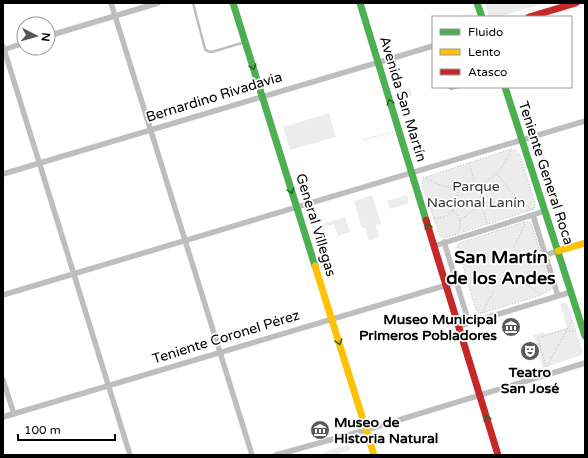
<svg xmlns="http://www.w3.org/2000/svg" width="588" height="458" viewBox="0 0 588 458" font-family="'Varela Round',sans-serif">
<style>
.green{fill:#ececec}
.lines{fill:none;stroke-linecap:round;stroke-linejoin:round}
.path{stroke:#b9b9b9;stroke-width:1;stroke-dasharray:1 2;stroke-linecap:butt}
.lane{stroke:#bebebe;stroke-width:2.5}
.street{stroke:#bebebe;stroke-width:5.5}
.fast{stroke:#4caf50;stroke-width:7}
.slow{stroke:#ffc107;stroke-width:7}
.jam{stroke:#c62828;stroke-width:7}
.oneway{stroke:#2a602c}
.labels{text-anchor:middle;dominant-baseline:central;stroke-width:3.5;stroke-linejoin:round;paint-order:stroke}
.street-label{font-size:14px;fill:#000;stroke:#fff}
.park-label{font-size:14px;fill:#333;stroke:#fff}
.poi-label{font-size:14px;font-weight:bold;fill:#000;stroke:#fff;text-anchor:end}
.district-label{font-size:18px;font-weight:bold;fill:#000;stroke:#fff}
</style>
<rect width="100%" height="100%" fill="#fff"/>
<g class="green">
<polygon points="485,3 545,3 498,17 489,17"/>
<polygon points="410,88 412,96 399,100 397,92"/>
<polygon points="329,113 336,137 290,150 283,127"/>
<polygon points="511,149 516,150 520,155 535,203 534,209 445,238 440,236 422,185 423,178"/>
<polygon points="372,195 381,224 376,225 379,237 369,241 365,228 362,228 354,201"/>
<polygon points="407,195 409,203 390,209 387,201"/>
<polygon points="345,217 350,232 338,236 334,224 315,230 314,227"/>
<polygon points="524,222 530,222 532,226 551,287 550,290 541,295 482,313 478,313 475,307 457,246 459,243"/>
<polygon points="565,302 569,307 582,349 582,353 579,356 543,368 533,335 544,332 545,334 567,328 560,304"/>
<polygon points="348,444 350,450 335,455 325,455 324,452"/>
</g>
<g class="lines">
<g class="path">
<polyline points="363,140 393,132"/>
<polygon points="511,149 516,150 520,155 535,203 534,209 445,238 440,236 422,185 423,178"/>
<polyline points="469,163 476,188"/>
<polyline points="497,174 511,192 531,209"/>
<path d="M426,177C443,193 480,190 496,174C503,167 507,159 511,150"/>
<polyline points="480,199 487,224"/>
<path d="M453,211C461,216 461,222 459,231"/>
<path d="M434,218C454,219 456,204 458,188"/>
<path d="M460,221C475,203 502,203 524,203"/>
<polygon points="524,222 530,222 532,226 551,287 550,290 541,295 482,313 478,313 475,307 457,246 459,243"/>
<polyline points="514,247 525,224"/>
<polyline points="522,281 541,295"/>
<polyline points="482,313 494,290"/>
<polyline points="566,331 576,331"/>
<polyline points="547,366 572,320"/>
<polyline points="546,367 538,338 567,329"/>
</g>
<g class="lane">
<polyline points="193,3 205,49 207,51 212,52 245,42"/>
<polyline points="448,87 451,89 458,87"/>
</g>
<g class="street">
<polyline points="111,3 252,455"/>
<polyline points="48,36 158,3"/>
<polyline points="3,46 130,455"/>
<polyline points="3,50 24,43"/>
<polyline points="3,174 433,46"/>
<polyline points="533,215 558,296"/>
<polyline points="444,242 469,323"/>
<polyline points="434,246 545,211"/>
<polyline points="546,255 558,251"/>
<polyline points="3,295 585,121"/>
<polyline points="459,326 571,292"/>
<polyline points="3,380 14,414"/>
<polyline points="3,417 457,282"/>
<polyline points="276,455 366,430 585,363"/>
</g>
<g class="fast">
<polyline points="233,3 315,266"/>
<polyline points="360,3 426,220"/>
<polyline points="477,3 482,17"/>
<polyline points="505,87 585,336"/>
</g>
<g class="slow">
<polyline points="558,251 585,243"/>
<polyline points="315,266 374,455"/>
</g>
<g class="jam">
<polyline points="529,17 576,3"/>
<polyline points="426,220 498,455"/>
</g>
</g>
<defs><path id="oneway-chevron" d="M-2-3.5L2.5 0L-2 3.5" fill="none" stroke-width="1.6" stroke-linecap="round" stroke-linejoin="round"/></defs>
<g class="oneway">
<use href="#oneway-chevron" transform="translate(253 67) rotate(73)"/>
<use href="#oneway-chevron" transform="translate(390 102) rotate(-107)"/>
<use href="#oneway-chevron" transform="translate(291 191) rotate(73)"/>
<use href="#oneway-chevron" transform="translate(428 226) rotate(-107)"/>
<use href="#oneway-chevron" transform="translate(339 342) rotate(73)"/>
<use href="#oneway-chevron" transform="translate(487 418) rotate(-107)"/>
</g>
<defs>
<symbol id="museum-disc" viewBox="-11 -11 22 22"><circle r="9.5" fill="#595959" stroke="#fff"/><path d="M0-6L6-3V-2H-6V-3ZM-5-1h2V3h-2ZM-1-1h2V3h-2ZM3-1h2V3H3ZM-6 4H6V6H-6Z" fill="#fff"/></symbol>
<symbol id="theatre-disc" viewBox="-11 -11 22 22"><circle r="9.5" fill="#595959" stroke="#fff"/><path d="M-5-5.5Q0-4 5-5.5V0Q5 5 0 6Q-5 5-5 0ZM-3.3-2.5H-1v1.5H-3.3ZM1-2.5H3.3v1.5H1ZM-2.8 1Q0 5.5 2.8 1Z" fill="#fff"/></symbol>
</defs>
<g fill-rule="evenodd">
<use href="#museum-disc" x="500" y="316" width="22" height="22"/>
<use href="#theatre-disc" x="519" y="340" width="22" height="22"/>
<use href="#museum-disc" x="309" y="419" width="22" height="22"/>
</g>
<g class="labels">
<g class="street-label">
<text transform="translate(214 97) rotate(-17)">Bernardino Rivadavia</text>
<text transform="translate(403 99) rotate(73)">Avenida San Martín</text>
<text transform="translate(546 173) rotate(72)">Teniente General Roca</text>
<text transform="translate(316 225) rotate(73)">General Villegas</text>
<text transform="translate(226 337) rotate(-17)">Teniente Coronel Pérez</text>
</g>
<g class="park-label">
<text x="476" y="186">Parque<tspan x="476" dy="16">Nacional Lanín</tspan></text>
</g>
<g class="poi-label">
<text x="497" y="319">Museo Municipal<tspan x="497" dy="16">Primeros Pobladores</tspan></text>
<text x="530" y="372" text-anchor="middle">Teatro<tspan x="530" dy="16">San José</tspan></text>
<text x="334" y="422" text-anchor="start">Museo de<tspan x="334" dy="16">Historia Natural</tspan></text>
</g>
<g class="district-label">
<text x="501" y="257">San Martín<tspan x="501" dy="21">de los Andes</tspan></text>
</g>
</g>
<rect width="588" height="458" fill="none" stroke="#000000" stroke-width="8"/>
<rect x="432" y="16" width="140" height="72" fill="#ffffff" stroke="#999999"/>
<rect x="440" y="29" width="20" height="6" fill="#4caf50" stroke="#999999"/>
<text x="468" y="36" font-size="12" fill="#000000">Fluido</text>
<rect x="440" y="49" width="20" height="6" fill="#ffc107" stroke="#999999"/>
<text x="468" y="56" font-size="12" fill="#000000">Lento</text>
<rect x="440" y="69" width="20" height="6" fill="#c62828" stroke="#999999"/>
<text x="468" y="76" font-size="12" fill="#000000">Atasco</text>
<g transform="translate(36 36) rotate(96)"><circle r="19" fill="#ffffff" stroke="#999999"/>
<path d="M0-3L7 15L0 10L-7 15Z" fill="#595959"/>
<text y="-6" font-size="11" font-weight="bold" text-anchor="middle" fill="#000000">N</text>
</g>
<path d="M18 434v6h97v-6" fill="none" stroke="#000000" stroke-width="2"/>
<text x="24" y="434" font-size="12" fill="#000000" stroke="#ffffff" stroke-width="3" paint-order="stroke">100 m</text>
</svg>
